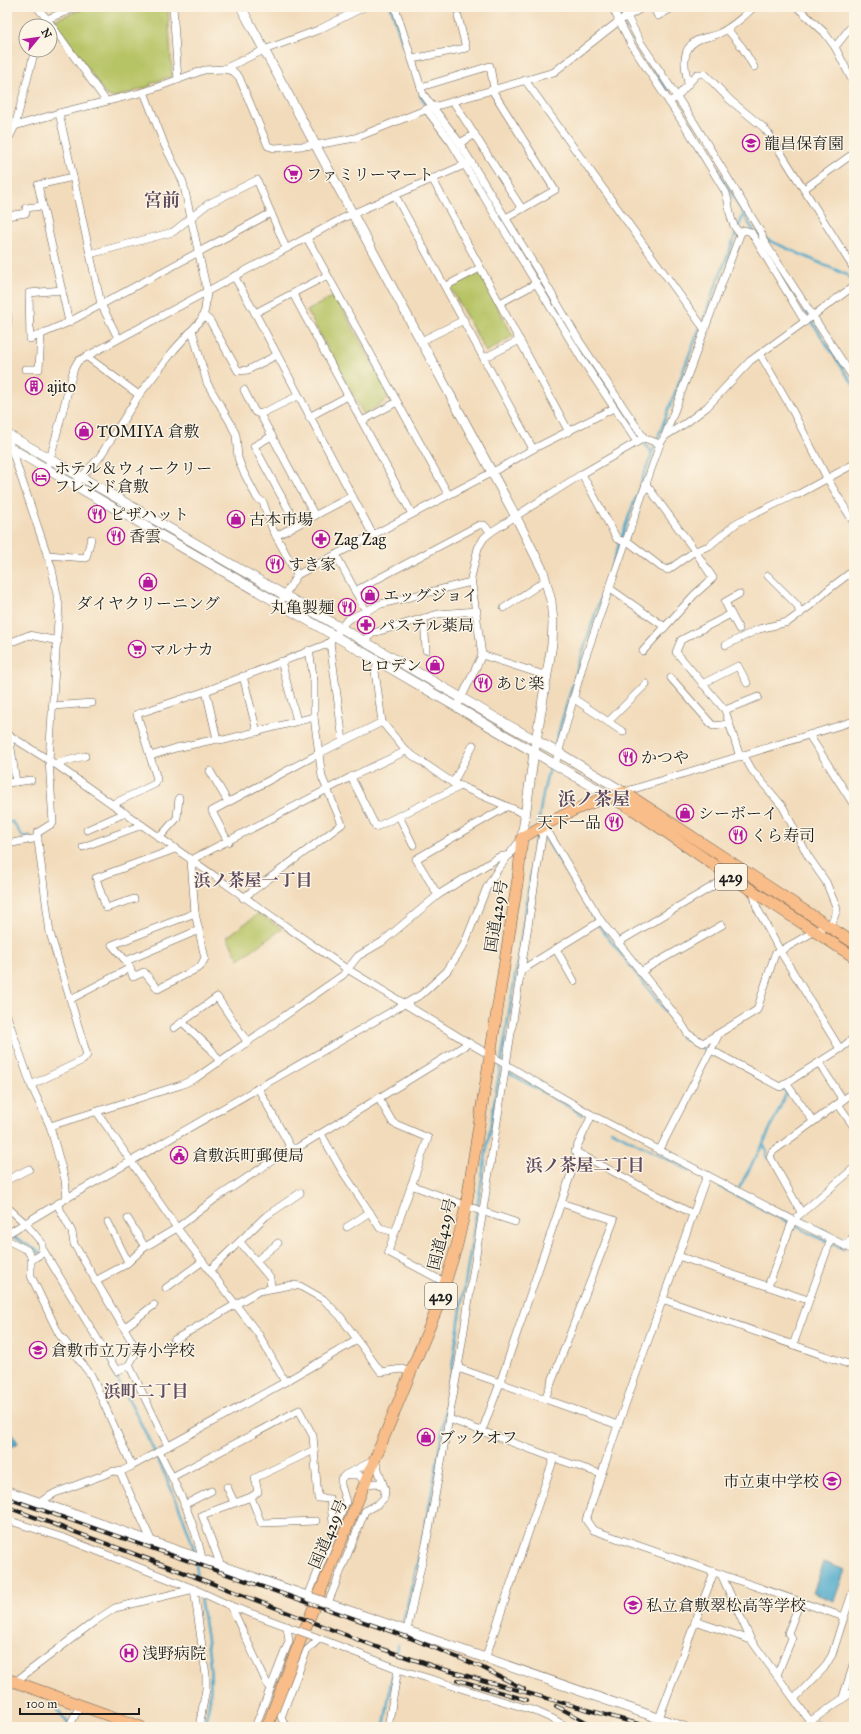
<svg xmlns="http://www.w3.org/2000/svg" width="861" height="1734" viewBox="0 0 861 1734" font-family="'IM FELL Great Primer','Noto Serif JP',serif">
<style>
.green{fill:#b7c466;stroke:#6a7041}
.water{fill:#4ca8ca;stroke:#346273}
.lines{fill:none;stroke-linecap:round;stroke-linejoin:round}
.stream{stroke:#4ca8ca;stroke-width:2.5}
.minor-casing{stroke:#675f54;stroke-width:8}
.tertiary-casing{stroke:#675f54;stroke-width:10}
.trunk-casing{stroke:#675f54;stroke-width:12}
.minor{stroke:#fff;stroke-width:7}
.tertiary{stroke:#fff;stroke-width:9}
.trunk{stroke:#f8bd89;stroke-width:11}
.rail-casing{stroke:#1c1c1c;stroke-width:4}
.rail{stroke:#fcf5e5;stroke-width:2.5;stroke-dasharray:8;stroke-linecap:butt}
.minor-bridge-casing{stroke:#675f54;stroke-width:8;stroke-linecap:butt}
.tertiary-bridge-casing{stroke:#675f54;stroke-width:10;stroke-linecap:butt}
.minor-bridge{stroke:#fff;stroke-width:7}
.tertiary-bridge{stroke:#fff;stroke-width:9}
.labels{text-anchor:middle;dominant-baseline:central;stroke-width:3;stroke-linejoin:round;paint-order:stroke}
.shield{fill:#fcf5e5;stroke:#5f5d58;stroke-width:1}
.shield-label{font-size:15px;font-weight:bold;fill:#1c1c1c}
.poi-label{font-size:16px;fill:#1c1c1c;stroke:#fcf5e5;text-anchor:start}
.street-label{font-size:16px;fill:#1c1c1c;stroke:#fcf5e5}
.neighbourhood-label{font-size:17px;font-weight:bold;fill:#604c61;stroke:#fcf5e5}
.quarter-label{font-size:18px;font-weight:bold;fill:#604c61;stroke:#fcf5e5}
</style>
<rect width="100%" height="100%" fill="#fcf5e5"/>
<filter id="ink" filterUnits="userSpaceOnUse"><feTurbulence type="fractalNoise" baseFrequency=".025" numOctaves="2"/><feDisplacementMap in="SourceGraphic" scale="8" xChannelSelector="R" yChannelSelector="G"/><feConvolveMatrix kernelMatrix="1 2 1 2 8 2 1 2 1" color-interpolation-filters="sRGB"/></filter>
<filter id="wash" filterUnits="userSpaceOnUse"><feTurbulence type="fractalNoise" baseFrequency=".012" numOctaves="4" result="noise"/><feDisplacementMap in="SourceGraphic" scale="16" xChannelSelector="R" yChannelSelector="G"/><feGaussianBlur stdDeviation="0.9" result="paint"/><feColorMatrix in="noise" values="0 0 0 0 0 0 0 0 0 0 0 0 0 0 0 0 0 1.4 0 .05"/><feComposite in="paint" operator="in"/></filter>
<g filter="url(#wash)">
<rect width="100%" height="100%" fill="#f2dbbb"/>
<g class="green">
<polygon points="88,7 168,7 172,76 150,84 151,86 114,98 106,95 54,20"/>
<polygon points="479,272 513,336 486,352 450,287"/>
<polygon points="335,295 391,397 364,415 307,311"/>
<polygon points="259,913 282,929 239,959 227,937"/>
</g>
<g class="water">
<polygon points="11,1431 18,1443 7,1450 7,1433"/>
<polygon points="824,1562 845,1570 834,1601 813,1593"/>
</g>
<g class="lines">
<g class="stream">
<polyline points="391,7 403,45"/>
<polyline points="618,7 637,45 693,129 756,235 761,237"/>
<polyline points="420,95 428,107"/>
<polyline points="766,239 847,275 854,283"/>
<polyline points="803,308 854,386"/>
<polyline points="576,341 638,436 652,453"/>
<path d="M554,748C605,566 676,390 744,213"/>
<polyline points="7,822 13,822 23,837 30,836"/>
<polyline points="538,824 543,794 550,764"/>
<polyline points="545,837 599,926 678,1027 682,1038 710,1052"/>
<polyline points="509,1073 583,1115"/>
<polyline points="611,1130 690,1171"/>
<polyline points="768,1158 766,1155 767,1152 763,1144 787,1092 780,1089"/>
<polyline points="720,1187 817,1237 844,1249"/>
<polyline points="739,1188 763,1144"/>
<polyline points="802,1216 806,1222 846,1241"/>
<polyline points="9,1234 41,1253"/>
<path d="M113,1372C131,1402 146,1433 160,1464C173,1493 186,1520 194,1550"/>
<polyline points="196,1562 197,1574"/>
<path d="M200,1596C206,1637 219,1686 203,1727"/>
<path d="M403,1621C434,1509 447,1393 466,1278C489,1129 516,982 537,833"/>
<polyline points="396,1651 398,1644"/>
<polyline points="851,1663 854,1655"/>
<polyline points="55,1706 69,1725"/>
<polyline points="817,1712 836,1699 841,1692"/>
<polyline points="816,1721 820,1727"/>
<polyline points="384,1727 393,1669"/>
</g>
</g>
</g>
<g filter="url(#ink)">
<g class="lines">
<defs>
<g id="minor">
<polyline points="37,7 47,19 106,101"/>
<polyline points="173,7 178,80"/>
<polyline points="395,7 423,94 457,139 543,279 580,342 644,438"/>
<path d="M612,7L632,46L689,132L726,193C731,209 728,221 740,234"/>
<polyline points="622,7 641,43 695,124 762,234 763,240 854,379"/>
<polyline points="653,7 658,16 674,7"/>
<polyline points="797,7 824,32 835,47"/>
<polyline points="854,23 835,47 854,84"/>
<polyline points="42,26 43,22 47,19 78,7"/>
<polyline points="727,29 742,47 754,67"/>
<polyline points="412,59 466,48 458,16"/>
<polyline points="224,69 264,50 318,30 364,7"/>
<polyline points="525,80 705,330"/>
<path d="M688,83C685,69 680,50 696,41C703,37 712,37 720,33C733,27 744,16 754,7"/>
<polyline points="421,87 490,66 494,89"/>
<polyline points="492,90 555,190 506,218"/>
<polyline points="453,101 522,209"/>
<polyline points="669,102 677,97 697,74 705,74 730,100 763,127 769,134 854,269"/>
<polyline points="426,109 451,142 581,358 637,442"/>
<polyline points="59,113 101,304 118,338"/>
<polyline points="15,126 59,113 144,92 204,70 224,69 233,71 239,77 268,146 274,148 316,145 355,138 430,108 554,72 619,21 644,7"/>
<polyline points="7,138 10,136 15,126 35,50"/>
<polyline points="460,143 475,134"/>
<polyline points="432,178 569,432"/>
<polyline points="804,189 854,153"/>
<polyline points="395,195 533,449"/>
<polyline points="7,216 26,213 26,208 42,206"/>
<polyline points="307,238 448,494"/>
<polyline points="90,254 173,232 208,204 257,180 286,248"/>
<polyline points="234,276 255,313 373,535"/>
<polyline points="446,286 480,268"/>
<polyline points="62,290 29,293 30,339 69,322 271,213"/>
<polyline points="293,294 412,514"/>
<polyline points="500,303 537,283"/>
<polyline points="7,310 8,322"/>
<polyline points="255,313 326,276"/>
<polyline points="203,315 210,321 238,371 248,370 277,355"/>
<polyline points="69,322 38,185 73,177"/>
<polyline points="192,330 207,383 230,422 236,435 238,458 243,471 257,498 263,502 272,528 297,575"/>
<polyline points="421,341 464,320"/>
<polyline points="760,354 790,406 827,478 854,523"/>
<polyline points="86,356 139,395"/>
<polyline points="484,358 520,340"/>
<polyline points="25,369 39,369 41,334"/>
<polyline points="244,390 255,412 260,414"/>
<polyline points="298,396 260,414 315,516"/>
<polyline points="309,417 348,396"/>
<polyline points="362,421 397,402"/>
<polyline points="7,436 52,569 59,605 49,760 53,823 37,833 50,933 87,1055 83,1060 31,1085"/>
<polyline points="272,436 254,446 297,525"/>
<polyline points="665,436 686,423 707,407 750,361 854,286"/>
<polyline points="49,463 74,368 78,361 345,217 471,162"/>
<polyline points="582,474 617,539 625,542"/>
<polyline points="646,484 695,551 709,546 738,522 794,495 797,495 854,464"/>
<polyline points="74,485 99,458 139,395 174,350 201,320 205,310 207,291 183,182 165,146 144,92"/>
<polyline points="276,536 352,496"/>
<polyline points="626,540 661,567 668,570 695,551 713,578 694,595 643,651"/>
<polyline points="47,555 86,558 91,539"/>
<polyline points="336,555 366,611"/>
<polyline points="768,576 797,605 800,614"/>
<polyline points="609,588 665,627"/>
<polyline points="355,591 479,525 484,525 491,532"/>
<polyline points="283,598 297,575 500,468 533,449 614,408"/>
<polyline points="504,608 546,580"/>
<polyline points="731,614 725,602 739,594"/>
<polyline points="424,618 426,650"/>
<polyline points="739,629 731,614 681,640 676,652 725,710 740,757"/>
<polyline points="7,641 14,641 29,635 58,641"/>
<polyline points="363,641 373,633 438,614 477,611"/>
<polyline points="330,642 343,741"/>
<polyline points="726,645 759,629 788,622 811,605 829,589 854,570"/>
<polyline points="482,655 547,676"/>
<polyline points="281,661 297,721"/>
<polyline points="379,662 375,671 382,722 406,751 453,783 525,814"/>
<polyline points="243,676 257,732"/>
<polyline points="671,678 713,726 729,724"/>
<polyline points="702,684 738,666 747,683"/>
<polyline points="206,691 217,739 224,740 314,717"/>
<polyline points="573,698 623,732"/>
<polyline points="53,706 92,703"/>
<polyline points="457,707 482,655 471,578 478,548 484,538 491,532 582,474 644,438 660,444"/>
<polyline points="725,710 758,697"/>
<polyline points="608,722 646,684"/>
<polyline points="7,734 55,764 344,967 469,1043 592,1115 793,1220 854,1250"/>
<polyline points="9,735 16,782"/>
<polyline points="809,735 854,805"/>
<polyline points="150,756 176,748 217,739"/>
<polyline points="55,764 85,756"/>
<polyline points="555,765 583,664 660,444 665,436 741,232 744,230 751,232 805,322"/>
<polyline points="210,771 228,802"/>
<polyline points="351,777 376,827 461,786"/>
<polyline points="7,783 31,780"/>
<polyline points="453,783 473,745"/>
<polyline points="624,792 854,721"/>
<polyline points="113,804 155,784 157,779 137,714 206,691 325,645 330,642 347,620 381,604 471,582"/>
<polyline points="399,816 413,845"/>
<polyline points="544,825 601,921 680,1021 688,1034 703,1043 757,1010 775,954 815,931 828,926 833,920 837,909 826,882 808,856 783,807 752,770 744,756"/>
<polyline points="87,830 125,813"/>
<polyline points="159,838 177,818 179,798"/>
<polyline points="228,842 212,811 318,754 382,722"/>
<polyline points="7,844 38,838"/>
<polyline points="83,847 142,825"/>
<polyline points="753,891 757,908 780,951 840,1049"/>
<polyline points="438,895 416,859 506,807"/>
<polyline points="243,898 342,824 322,777 314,717 314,681 309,650"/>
<polyline points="134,899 106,908 96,878 175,849"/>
<polyline points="617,943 730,876"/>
<polyline points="556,949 574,981"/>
<polyline points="126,961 199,930"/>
<polyline points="130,968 133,977 144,972 158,989 200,967 205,958 195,913 191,860 351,777 406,751"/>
<polyline points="520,971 601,921"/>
<polyline points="640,972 722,925"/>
<polyline points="71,999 130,968 126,961 112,945 195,913"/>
<polyline points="7,1016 31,1085 50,1126 65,1180 67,1198"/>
<polyline points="182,1022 211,1049 220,1062"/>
<polyline points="174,1028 217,997 248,1043"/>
<polyline points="711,1050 780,1087 840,1049 854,1038"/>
<polyline points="819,1063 843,1100"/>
<polyline points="786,1083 813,1121"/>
<polyline points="258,1088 291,1148"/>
<polyline points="379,1099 393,1123 428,1138 388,1252 446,1283"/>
<polyline points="838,1104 854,1127"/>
<polyline points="50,1126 181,1085 196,1078 343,975 358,956 382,942 438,895 499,857 510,855"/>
<polyline points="321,1134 341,1169 380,1228 395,1232"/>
<polyline points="659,1151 719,1034"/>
<polyline points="578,1153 693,1214"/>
<polyline points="707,1175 618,1425 586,1520 593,1530 844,1617 854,1588"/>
<polyline points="7,1180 29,1169"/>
<polyline points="411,1185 481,1211 515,1222"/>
<polyline points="57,1204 72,1232 74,1244 137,1350 129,1365 168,1446"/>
<polyline points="7,1207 25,1223 42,1243 42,1248 117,1371 129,1365"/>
<polyline points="801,1212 770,1157 772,1152 854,1092"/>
<polyline points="798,1216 854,1168"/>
<polyline points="128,1219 145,1247"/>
<polyline points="108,1222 128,1262"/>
<polyline points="347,1227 370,1212"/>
<polyline points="7,1234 67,1198 422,994 447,971 464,945 487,887 498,869 522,838"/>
<polyline points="7,1240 27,1250 33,1259"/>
<polyline points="240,1242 270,1278 271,1288"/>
<polyline points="845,1246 854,1236"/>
<polyline points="44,1252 31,1260 31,1276 53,1322 59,1334 91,1375 132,1466"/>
<polyline points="678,1256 808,1300"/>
<polyline points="256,1261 278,1243"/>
<polyline points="210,1270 266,1216 300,1193"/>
<polyline points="95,1281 125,1265 145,1247 177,1228 215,1199 291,1148 297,1148 469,1043"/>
<polyline points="768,1286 793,1220"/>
<polyline points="166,1288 203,1261"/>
<polyline points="662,1299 854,1366"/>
<polyline points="124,1328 154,1305"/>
<polyline points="174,1340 259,1291 292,1285 300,1286 323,1299 340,1316 381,1372 402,1369 411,1373"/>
<polyline points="793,1345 831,1239"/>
<polyline points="458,1368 618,1425"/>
<polyline points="285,1382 357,1340"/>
<polyline points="545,1399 614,1220 561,1203"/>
<polyline points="449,1419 554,1458"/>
<polyline points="482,1431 500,1383 578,1153 575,1151 592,1115"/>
<path d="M159,1451C176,1485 195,1521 202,1559"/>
<polyline points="120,1472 152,1542"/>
<polyline points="349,1475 359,1475 366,1484 377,1483 384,1488"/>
<polyline points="172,1477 299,1410 313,1436 318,1498 330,1499 333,1522 338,1523"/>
<polyline points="227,1487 234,1502"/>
<polyline points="251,1497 258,1492 255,1478 314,1450"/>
<polyline points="40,1502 55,1493 114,1471 120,1472 132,1466 285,1382 259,1335 177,1228 97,1112"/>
<polyline points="184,1505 211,1491"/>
<polyline points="7,1520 64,1538 194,1589 231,1606 294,1629"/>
<polyline points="221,1566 202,1515 251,1497 261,1523 316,1521"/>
<polyline points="721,1574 751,1640 810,1721"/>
<polyline points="194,1589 206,1675 206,1689 199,1727"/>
<polyline points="308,1596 346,1502 341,1485 341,1479 345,1475 375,1460 385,1490 384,1498 378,1504 365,1511 328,1603"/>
<polyline points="231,1606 270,1690"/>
<polyline points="695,1621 751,1640"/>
<polyline points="407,1630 429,1530 458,1368 544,825"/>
<polyline points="313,1636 398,1669 535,1711 553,1719 567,1727"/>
<polyline points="485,1659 554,1458 601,1474"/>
<polyline points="777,1675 792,1638 788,1633 800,1602"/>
<polyline points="7,1688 95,1621 115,1608 194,1589"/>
<polyline points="795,1698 824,1668 832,1655 844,1617"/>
<polyline points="842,1700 854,1663"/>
<polyline points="659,1718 714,1572"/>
<polyline points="69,1727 80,1705"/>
<polyline points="255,1727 289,1641 287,1626"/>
<polyline points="286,1727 281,1717 307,1650 319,1639"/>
<polyline points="388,1727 398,1669"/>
<polyline points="802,1727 854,1691"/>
</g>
<g id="tertiary">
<polyline points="241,7 516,517 543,571 551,601 553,622 552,644 534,753 522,838"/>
<polyline points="7,434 508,725 566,757 624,792"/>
<polyline points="7,446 335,636 609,796"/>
<polyline points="7,1491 310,1597"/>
<polyline points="324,1602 684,1727"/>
</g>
<g id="trunk">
<polyline points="609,796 637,812 730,876 854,957"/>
<polyline points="7,1679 141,1727"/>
<path d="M267,1727L302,1636L438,1306L457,1245L466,1206L490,1056L518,878L522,838C553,819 588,802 624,792L854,943"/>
</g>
</defs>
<use href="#minor" class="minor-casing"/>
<use href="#tertiary" class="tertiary-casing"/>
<use href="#trunk" class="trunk-casing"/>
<use href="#minor" class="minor"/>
<use href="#tertiary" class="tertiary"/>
<use href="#trunk" class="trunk"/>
<defs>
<g id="rail">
<polyline points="7,1498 410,1638 481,1667 524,1689"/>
<polyline points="7,1507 167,1566 382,1649 439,1668 649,1727"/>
<polyline points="458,1680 527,1700"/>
<polyline points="556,1706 596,1727"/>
</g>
</defs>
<use href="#rail" class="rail-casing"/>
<use href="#rail" class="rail"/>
<defs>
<polyline id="minor-bridge" points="294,1629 313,1636"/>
<polyline id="tertiary-bridge" points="310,1597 324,1602"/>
</defs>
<use href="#minor-bridge" class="minor-bridge-casing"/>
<use href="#tertiary-bridge" class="tertiary-bridge-casing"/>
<use href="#minor-bridge" class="minor-bridge"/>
<use href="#tertiary-bridge" class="tertiary-bridge"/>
</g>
</g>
<defs>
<symbol id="school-ring" viewBox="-11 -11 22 22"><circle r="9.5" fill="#fcf5e5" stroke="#b5179e" stroke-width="1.5"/><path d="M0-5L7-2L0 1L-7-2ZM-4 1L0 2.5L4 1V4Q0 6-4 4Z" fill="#b5179e"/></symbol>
<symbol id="supermarket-ring" viewBox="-11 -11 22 22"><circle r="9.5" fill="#fcf5e5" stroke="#b5179e" stroke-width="1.5"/><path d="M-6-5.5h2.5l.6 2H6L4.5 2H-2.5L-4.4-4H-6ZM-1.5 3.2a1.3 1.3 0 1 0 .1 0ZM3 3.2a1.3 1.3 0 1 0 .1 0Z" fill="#b5179e"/></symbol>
<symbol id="building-ring" viewBox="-11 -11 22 22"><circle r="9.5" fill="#fcf5e5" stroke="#b5179e" stroke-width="1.5"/><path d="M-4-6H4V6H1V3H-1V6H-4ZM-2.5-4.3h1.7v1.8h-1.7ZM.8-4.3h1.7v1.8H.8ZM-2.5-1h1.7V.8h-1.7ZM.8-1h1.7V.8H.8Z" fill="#b5179e"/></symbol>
<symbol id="shop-ring" viewBox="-11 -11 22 22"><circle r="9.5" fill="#fcf5e5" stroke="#b5179e" stroke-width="1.5"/><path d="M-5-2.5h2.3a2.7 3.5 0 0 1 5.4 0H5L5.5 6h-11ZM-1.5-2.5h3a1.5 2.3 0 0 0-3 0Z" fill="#b5179e"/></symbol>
<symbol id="hotel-ring" viewBox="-11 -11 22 22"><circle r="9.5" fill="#fcf5e5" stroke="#b5179e" stroke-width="1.5"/><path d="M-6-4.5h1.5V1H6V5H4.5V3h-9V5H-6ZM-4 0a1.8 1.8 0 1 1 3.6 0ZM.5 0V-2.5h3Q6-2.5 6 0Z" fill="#b5179e"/></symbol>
<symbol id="restaurant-ring" viewBox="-11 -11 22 22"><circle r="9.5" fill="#fcf5e5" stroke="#b5179e" stroke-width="1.5"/><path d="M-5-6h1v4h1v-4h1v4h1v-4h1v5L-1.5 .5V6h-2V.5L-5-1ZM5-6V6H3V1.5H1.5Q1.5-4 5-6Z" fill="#b5179e"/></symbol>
<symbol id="pharmacy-ring" viewBox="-11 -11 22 22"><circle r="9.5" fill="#fcf5e5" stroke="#b5179e" stroke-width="1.5"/><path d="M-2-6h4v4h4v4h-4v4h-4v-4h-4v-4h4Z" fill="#b5179e"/></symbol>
<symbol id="civic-ring" viewBox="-11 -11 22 22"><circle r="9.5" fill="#fcf5e5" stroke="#b5179e" stroke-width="1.5"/><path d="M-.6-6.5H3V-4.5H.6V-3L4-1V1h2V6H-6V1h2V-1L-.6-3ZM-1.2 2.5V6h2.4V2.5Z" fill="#b5179e"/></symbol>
<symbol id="hospital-ring" viewBox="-11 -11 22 22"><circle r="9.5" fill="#fcf5e5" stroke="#b5179e" stroke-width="1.5"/><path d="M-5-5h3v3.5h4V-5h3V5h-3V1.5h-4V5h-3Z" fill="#b5179e"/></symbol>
</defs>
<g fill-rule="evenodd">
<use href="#school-ring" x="741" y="133" width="20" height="20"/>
<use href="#supermarket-ring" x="283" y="164" width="20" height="20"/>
<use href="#building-ring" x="24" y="376" width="20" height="20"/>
<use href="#shop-ring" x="74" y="421" width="20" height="20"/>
<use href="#hotel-ring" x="31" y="467" width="20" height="20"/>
<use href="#restaurant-ring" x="87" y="504" width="20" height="20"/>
<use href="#shop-ring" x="226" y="509" width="20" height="20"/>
<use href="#restaurant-ring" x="106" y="526" width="20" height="20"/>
<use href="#pharmacy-ring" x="311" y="529" width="20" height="20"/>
<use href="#restaurant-ring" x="265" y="554" width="20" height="20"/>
<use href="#shop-ring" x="138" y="572" width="20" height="20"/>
<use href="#shop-ring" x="360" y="585" width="20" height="20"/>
<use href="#restaurant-ring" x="337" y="597" width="20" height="20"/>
<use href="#pharmacy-ring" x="356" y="615" width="20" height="20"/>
<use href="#supermarket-ring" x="127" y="639" width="20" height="20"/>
<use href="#shop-ring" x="425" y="655" width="20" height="20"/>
<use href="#restaurant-ring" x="473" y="673" width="20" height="20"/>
<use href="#restaurant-ring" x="618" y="747" width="20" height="20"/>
<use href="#shop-ring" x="675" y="803" width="20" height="20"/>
<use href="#restaurant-ring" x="604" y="812" width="20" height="20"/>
<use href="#restaurant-ring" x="728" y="825" width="20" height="20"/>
<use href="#civic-ring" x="169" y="1145" width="20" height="20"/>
<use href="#school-ring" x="28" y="1340" width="20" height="20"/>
<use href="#shop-ring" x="416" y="1427" width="20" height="20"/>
<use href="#school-ring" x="822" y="1471" width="20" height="20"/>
<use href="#school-ring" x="623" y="1595" width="20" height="20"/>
<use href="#hospital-ring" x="119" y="1643" width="20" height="20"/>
</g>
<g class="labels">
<g class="shield">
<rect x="715" y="864" width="32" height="26" rx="3"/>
<rect x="425" y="1283" width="32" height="26" rx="3"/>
</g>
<g class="shield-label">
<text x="731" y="877">429</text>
<text x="441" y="1296">429</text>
</g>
<g class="poi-label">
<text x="764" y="143">龍昌保育園</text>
<text x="306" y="174">ファミリーマート</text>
<text x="47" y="386">ajito</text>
<text x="97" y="431">TOMIYA 倉敷</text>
<text x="54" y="468">ホテル＆ウィークリー<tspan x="54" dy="18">フレンド倉敷</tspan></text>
<text x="110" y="514">ピザハット</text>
<text x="249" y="519">古本市場</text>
<text x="129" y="536">香雲</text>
<text x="334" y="539">Zag Zag</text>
<text x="288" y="564">すき家</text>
<text x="383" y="595">エッグジョイ</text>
<text x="148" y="603" text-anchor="middle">ダイヤクリーニング</text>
<text x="334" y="607" text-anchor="end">丸亀製麺</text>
<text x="379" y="625">パステル薬局</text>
<text x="150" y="649">マルナカ</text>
<text x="422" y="665" text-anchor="end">ヒロデン</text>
<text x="496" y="683">あじ楽</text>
<text x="641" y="757">かつや</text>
<text x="698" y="813">シーボーイ</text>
<text x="601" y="822" text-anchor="end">天下一品</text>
<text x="751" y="835">くら寿司</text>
<text x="192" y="1155">倉敷浜町郵便局</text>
<text x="51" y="1350">倉敷市立万寿小学校</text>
<text x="439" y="1437">ブックオフ</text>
<text x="819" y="1481" text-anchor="end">市立東中学校</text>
<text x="646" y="1605">私立倉敷翠松高等学校</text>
<text x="142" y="1653">浅野病院</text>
</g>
<g class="street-label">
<text transform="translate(496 916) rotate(-81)">国道429号</text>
<text transform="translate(442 1234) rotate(-76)">国道429号</text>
<text transform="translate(328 1534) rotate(-67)">国道429号</text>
</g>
<g class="neighbourhood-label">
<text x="253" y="880">浜ノ茶屋一丁目</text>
<text x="585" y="1165">浜ノ茶屋二丁目</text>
<text x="146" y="1391">浜町二丁目</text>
</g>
<g class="quarter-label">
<text x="162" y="200">宮前</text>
<text x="594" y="799">浜ノ茶屋</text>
</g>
</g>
<rect width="861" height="1734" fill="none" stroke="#fcf5e5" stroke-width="24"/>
<g transform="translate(38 38) rotate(61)"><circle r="19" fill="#fcf5e5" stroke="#a29e95"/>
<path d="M0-3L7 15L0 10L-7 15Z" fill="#b5179e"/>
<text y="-6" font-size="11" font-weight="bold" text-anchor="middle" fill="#1c1c1c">N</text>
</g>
<path d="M20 1708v6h119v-6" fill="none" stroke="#1c1c1c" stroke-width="2"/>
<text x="26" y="1708" font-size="12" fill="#1c1c1c" stroke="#fcf5e5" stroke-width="3" paint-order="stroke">100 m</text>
</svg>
